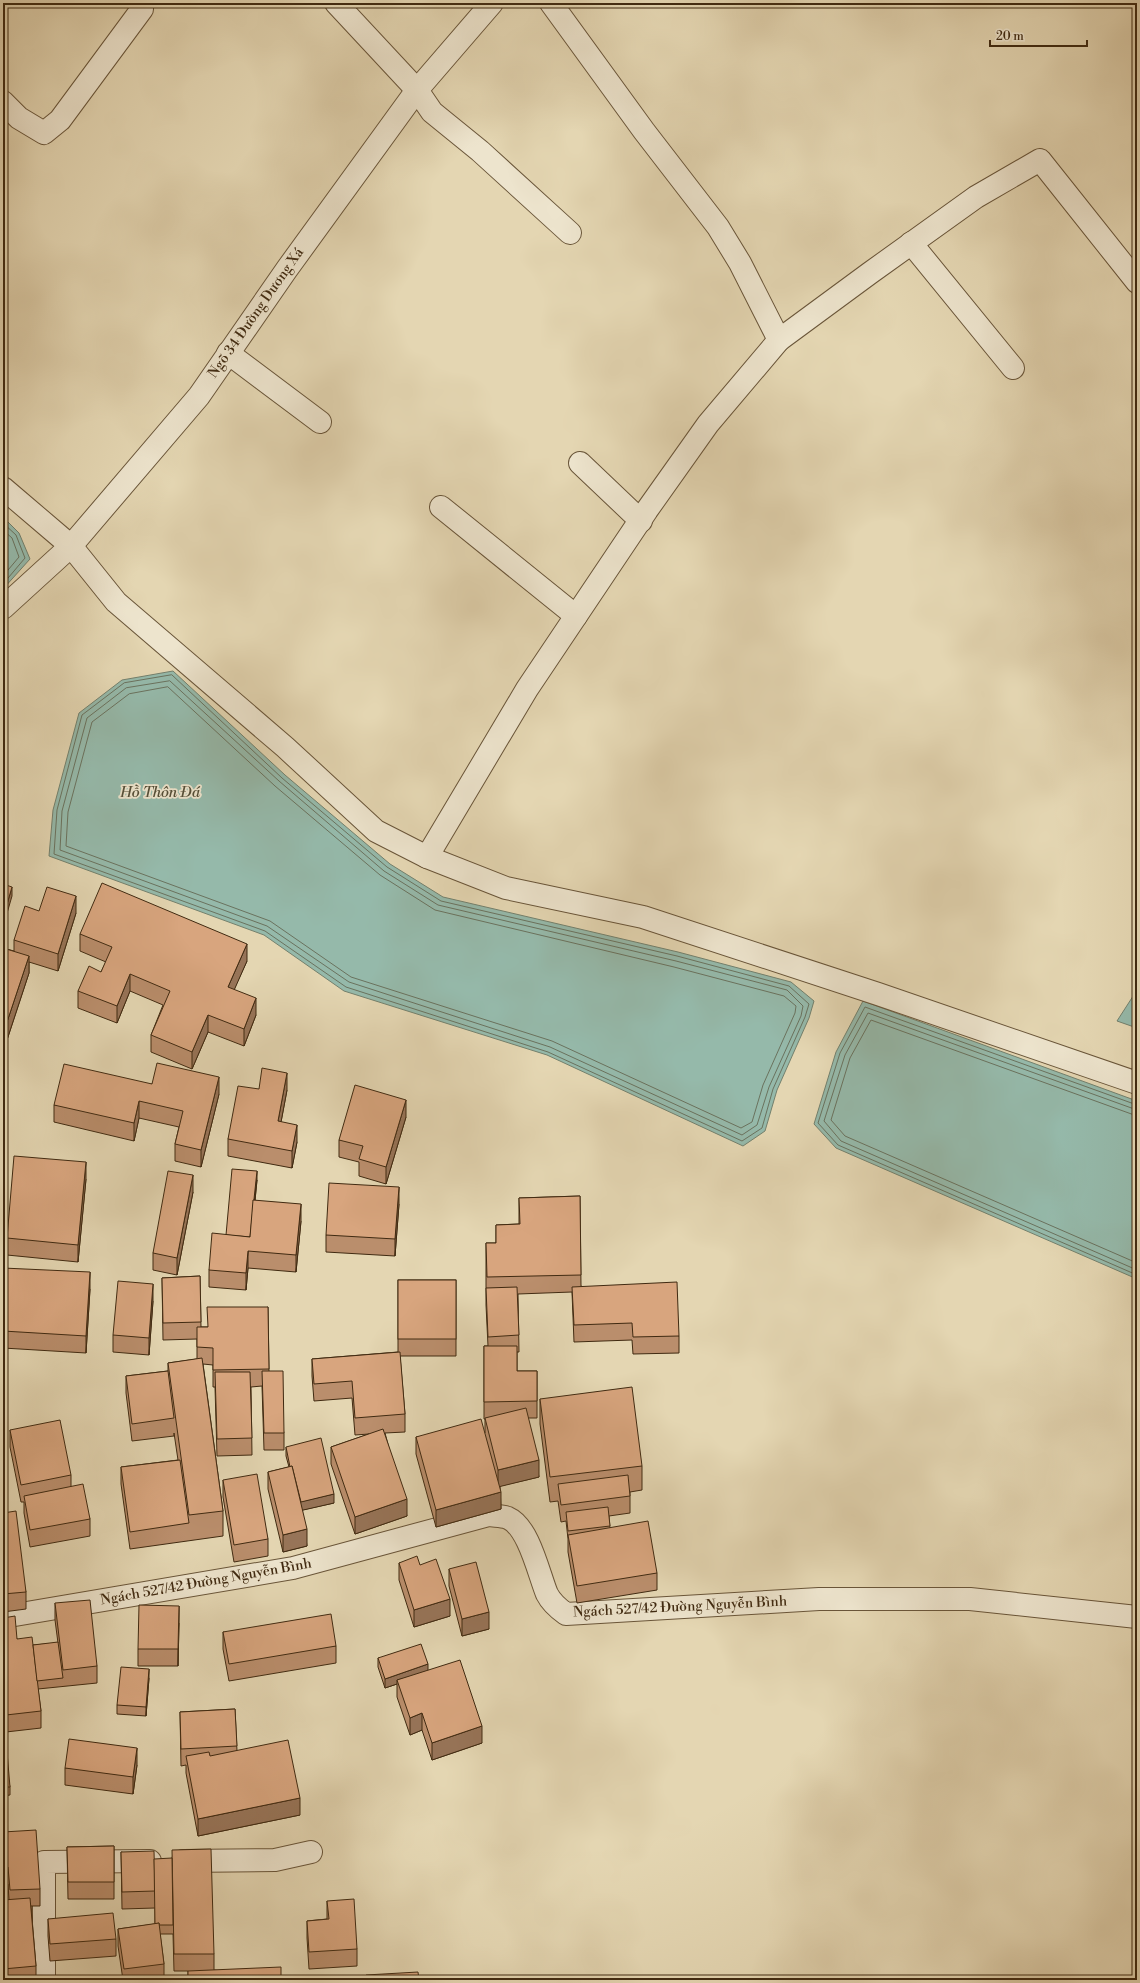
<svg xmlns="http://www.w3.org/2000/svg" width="1140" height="1983" viewBox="0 0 1140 1983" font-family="'Libre Bodoni',serif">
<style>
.water{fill:#95b9aa;stroke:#73806d}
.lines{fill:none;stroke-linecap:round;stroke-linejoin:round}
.shore{stroke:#6a725e;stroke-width:1}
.minor-casing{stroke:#695539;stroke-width:24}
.minor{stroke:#ede4cd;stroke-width:22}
.wall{fill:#ba8e6c;stroke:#402a11}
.shaded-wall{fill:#977458;stroke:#402a11}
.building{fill:#d8a57e;stroke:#402a11}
.labels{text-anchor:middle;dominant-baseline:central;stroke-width:3.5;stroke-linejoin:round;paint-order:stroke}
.street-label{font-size:14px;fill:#402a11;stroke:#ede4cd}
.water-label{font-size:15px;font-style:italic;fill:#554e37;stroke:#ede4cd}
</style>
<rect width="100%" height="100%" fill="#e4d6b2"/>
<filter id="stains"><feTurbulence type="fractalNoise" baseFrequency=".005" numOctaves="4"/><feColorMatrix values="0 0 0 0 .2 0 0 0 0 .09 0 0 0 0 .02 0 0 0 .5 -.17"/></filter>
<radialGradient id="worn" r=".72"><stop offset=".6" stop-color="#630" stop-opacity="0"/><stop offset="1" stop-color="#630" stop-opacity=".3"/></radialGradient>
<g class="water">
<polygon points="3,517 19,533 30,559 3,589"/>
<polygon points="173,671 285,775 390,864 443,897 678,952 791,982 814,1001 809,1018 777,1090 765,1131 743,1146 547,1055 344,991 264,935 49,856 53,810 79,713 122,680"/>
<polygon points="1137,990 1137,1028 1117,1021"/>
<polygon points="863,1001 1137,1101 1137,1279 836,1148 814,1124 836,1052"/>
</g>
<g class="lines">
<g class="shore">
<polyline points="3,523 16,535 25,558 3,584"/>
<polyline points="3,530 12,538 19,557 3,576"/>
<polygon points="172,675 282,778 387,867 441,901 677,956 789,986 809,1004 805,1017 773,1089 762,1128 742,1141 548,1052 346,987 265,931 54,854 57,810 82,715 124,683"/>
<polygon points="170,681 279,781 384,871 438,905 676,961 787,990 803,1006 801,1016 769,1087 757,1125 742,1135 550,1047 349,982 267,926 60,850 62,811 87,718 126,688"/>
<polygon points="168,687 275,786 380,875 435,910 674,967 784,996 796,1006 795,1013 763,1085 752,1122 741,1128 552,1041 351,977 270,921 66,846 68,812 92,722 129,694"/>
<polyline points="1137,1105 865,1007 840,1053 818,1123 838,1145 1137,1275"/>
<polyline points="1137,1110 868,1013 845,1055 824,1121 841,1141 1137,1270"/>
<polyline points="1137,1116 871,1020 850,1058 831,1120 845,1136 1137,1263"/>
</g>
<defs>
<g id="minor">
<polyline points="336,3 417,90 432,112 480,151 570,233"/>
<polyline points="551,3 644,131 718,227 740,263 779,340"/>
<polyline points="3,102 19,118 44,133 60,120 142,9"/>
<polyline points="911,243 1013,368"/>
<polyline points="228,353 320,422"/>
<polyline points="580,463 641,521"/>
<polyline points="3,488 71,546 116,602 285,747 376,831 427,857 506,888 643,917 878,994 1137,1083"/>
<polyline points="441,507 576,616"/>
<polyline points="3,608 71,546 199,396 287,269 417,90 492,3"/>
<polyline points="427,857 527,689 647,510 708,424 779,340 870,273 976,197 1040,160 1137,282"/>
<path d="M3,1617L293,1568L489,1515C495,1516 503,1516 508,1518C529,1527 539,1575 547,1594C551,1602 559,1609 566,1614L819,1599H970L1137,1617"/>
<polyline points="183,1861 275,1860 311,1852"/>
<polyline points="44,1980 44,1862 150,1861"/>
</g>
</defs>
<use href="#minor" class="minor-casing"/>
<use href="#minor" class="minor"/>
</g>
<g class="wall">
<polygon points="39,911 76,913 58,971 29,962 29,973 3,1052 3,948 14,951 14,940"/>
<polygon points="80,934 247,961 234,989 256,1015 244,1046 208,1032 192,1069 151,1052 151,1035 163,1005 130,991 117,1023 78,1008 78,991 101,972 106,962 80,951"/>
<polygon points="152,1084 219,1094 201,1167 175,1161 175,1144 179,1127 139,1118 134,1141 54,1122 54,1105"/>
<polygon points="259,1089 287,1090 281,1122 297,1142 292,1168 228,1156 228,1139"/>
<polygon points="406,1117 386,1184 359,1176 359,1162 339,1157 339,1140"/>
<polygon points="86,1179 78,1262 7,1255 7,1238"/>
<polygon points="257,1180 255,1200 301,1221 296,1272 248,1268 246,1290 209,1287 209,1270"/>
<polygon points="193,1192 177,1275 153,1270 153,1253"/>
<polygon points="580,1196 581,1286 679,1336 679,1353 633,1354 632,1340 574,1342 572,1292 518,1294 519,1352 517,1352 517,1371 537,1371 537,1418 528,1418 539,1477 500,1486 501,1509 436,1527 416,1454 416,1437 485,1433 485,1419 484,1419 484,1346 488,1346 486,1305 486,1243 496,1243 496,1225 519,1224 519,1198"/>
<polygon points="399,1204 395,1256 326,1252 326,1235"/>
<polygon points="3,1268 90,1289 86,1353 3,1348"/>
<polygon points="200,1276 201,1327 208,1327 268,1307 269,1371 284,1433 284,1450 264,1450 262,1386 251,1387 252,1455 217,1456 215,1387 213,1387 213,1365 203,1364 223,1511 223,1536 130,1549 121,1484 121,1467 178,1460 174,1433 174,1436 132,1441 126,1393 126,1376 168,1371 168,1363 197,1359 197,1339 163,1340 162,1278"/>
<polygon points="398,1280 456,1280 456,1356 400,1356 405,1414 405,1432 385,1433 407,1516 355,1534 331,1464 331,1447 369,1434 355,1435 352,1398 314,1401 312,1376 312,1359 398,1352"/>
<polygon points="153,1301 149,1355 113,1352 113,1335"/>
<polygon points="540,1399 642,1466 642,1490 630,1492 630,1513 609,1516 610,1528 657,1573 657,1590 577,1603 568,1552 568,1539 566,1521 561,1522 558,1501 550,1502 540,1424"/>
<polygon points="10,1430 71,1475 71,1486 90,1519 90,1536 30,1547 24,1513 24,1502 21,1502 10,1447"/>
<polygon points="286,1447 334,1503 302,1510 307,1546 283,1552 268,1489 268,1472 289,1467 286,1456"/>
<polygon points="223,1480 268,1539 268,1556 234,1562 223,1497"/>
<polygon points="3,1513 26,1592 26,1609 3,1612"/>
<polygon points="399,1563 420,1565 450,1616 414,1627 399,1580"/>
<polygon points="449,1569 489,1629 462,1636 449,1586"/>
<polygon points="55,1603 97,1666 97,1683 38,1689 41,1711 41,1728 6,1732 3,1701 3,1618 17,1639 33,1645 58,1643 55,1620"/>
<polygon points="179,1623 178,1666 138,1666 138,1649"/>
<polygon points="223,1632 336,1646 336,1663 229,1681 223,1649"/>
<polygon points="378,1658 428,1670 482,1743 432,1760 422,1730 410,1735 397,1697 397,1684 385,1688 378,1667"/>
<polygon points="149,1678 146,1716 117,1714 117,1705"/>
<polygon points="235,1709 237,1751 300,1815 198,1836 186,1773 186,1765 181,1766 180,1712"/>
<polygon points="3,1752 10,1787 10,1795 3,1796"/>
<polygon points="137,1765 133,1794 65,1785 65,1768"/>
<polygon points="3,1832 40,1889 40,1906 31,1906 36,1966 36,1980 3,1980 3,1900 9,1900 8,1884 3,1885"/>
<polygon points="114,1846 114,1899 68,1899 67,1847"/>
<polygon points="121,1852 154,1859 214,1954 214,1970 281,1980 188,1980 188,1971 174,1971 173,1934 160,1934 164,1964 164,1980 123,1980 118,1946 118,1929 155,1924 155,1908 122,1909"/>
<polygon points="327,1901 357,1949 357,1966 309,1969 307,1938 307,1921 327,1919"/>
<polygon points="48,1919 116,1939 116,1956 50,1961 48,1936"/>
</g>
<g class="shaded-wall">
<polygon points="12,887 12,896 3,927 3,918"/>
<polygon points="76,896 76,913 58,971 58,954"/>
<polygon points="247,944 247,961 228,1004 228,987"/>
<polygon points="29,956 29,973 3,1052 3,1034"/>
<polygon points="130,974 130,991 117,1023 117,1006"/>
<polygon points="256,998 256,1015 244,1046 244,1029"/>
<polygon points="208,1015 208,1032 192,1069 192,1052"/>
<polygon points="287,1073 287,1090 278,1138 278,1121"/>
<polygon points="219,1077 219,1094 201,1167 201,1150"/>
<polygon points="406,1100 406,1117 386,1184 386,1167"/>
<polygon points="139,1101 139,1118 134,1141 134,1123"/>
<polygon points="297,1125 297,1142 292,1168 292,1151"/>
<polygon points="86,1162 86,1179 78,1262 78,1245"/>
<polygon points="257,1171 257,1180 250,1251"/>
<polygon points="193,1175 193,1192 177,1275 177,1258"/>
<polygon points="399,1187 399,1204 395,1256 395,1239"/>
<polygon points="301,1204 301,1221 296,1272 296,1255"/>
<polygon points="248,1251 248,1268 246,1290 246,1273"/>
<polygon points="90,1272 90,1289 86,1353 86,1336"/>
<polygon points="153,1284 153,1301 149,1355 149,1338"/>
<polygon points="539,1460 539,1477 498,1487 498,1470"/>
<polygon points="501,1492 501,1509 436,1527 436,1510"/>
<polygon points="334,1494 334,1503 299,1511 299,1502"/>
<polygon points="407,1499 407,1516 355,1534 355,1517"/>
<polygon points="307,1529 307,1546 283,1552 283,1535"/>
<polygon points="450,1599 450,1616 414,1627 414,1610"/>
<polygon points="179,1606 179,1623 178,1666 178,1649"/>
<polygon points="489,1612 489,1629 462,1636 462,1619"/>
<polygon points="428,1664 428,1673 397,1680 397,1684 385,1688 385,1679"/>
<polygon points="149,1669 149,1678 146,1716 146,1707"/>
<polygon points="422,1713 422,1730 410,1735 410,1718"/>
<polygon points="482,1726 482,1743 432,1760 432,1743"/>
<polygon points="137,1748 137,1765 133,1794 133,1777"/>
<polygon points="300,1798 300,1815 198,1836 198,1819"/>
</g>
<g class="building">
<polygon points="102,883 247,944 228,987 256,998 244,1029 208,1015 192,1052 151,1035 170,991 130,974 117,1006 78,991 89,966 101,972 112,947 80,934"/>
<polygon points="3,884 12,887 3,918"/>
<polygon points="47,887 76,896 58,954 14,940 25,906 39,911"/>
<polygon points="3,948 29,956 3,1034"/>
<polygon points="157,1063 219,1077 201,1150 175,1144 183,1111 139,1101 134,1123 54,1105 64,1064 152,1084"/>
<polygon points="262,1068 287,1073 278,1121 297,1125 292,1151 228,1139 238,1086 259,1089"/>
<polygon points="355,1085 406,1100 386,1167 359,1159 363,1146 339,1140"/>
<polygon points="14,1156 86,1162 78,1245 7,1238"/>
<polygon points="232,1169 257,1171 250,1237 226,1235"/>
<polygon points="168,1171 193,1175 177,1258 153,1253"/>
<polygon points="329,1183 399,1187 395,1239 326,1235"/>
<polygon points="580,1196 581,1275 487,1277 486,1243 496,1243 496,1225 520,1224 519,1198"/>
<polygon points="253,1200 301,1204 296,1255 248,1251 246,1273 209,1270 212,1233 250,1237"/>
<polygon points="3,1268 90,1272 86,1336 3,1331 4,1309 3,1309"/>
<polygon points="200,1276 201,1322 163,1323 162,1278"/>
<rect x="398" y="1280" width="58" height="59"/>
<polygon points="118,1281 153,1284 149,1338 113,1335"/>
<polygon points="677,1282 679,1336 633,1337 632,1323 574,1325 572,1287"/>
<polygon points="517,1287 519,1335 488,1337 486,1288"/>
<polygon points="207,1307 268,1307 269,1369 213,1370 213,1348 197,1347 197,1327 208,1327"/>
<polygon points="484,1346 517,1346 517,1371 537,1371 537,1401 484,1402"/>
<polygon points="400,1352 405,1414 355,1418 352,1381 314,1384 312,1359"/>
<polygon points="202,1358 223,1511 189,1515 168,1363"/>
<polygon points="168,1371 174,1418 132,1424 126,1376"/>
<polygon points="262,1371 283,1371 284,1433 264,1433"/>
<polygon points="215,1372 250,1372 252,1438 217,1439"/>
<polygon points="632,1387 642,1466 550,1477 540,1399"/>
<polygon points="526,1408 539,1460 498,1470 485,1418"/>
<polygon points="481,1419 501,1492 436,1510 416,1437"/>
<polygon points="60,1420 71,1475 21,1485 10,1430"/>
<polygon points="383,1429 407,1499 355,1517 331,1447"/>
<polygon points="321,1438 334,1494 301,1502 292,1466 290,1467 286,1447"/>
<polygon points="180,1460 189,1523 130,1532 121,1467"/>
<polygon points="292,1466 307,1529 283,1535 268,1472"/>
<polygon points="257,1474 268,1539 234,1545 223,1480"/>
<polygon points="628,1475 630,1496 561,1505 558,1484"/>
<polygon points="83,1484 90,1519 30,1530 24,1496"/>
<polygon points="608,1507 610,1526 568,1531 566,1512"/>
<polygon points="16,1511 26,1592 3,1594 3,1513"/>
<polygon points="648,1521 657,1573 577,1586 568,1535"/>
<polygon points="417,1556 420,1565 436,1559 450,1599 414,1610 399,1563"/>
<polygon points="476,1562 489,1612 462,1619 449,1569"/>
<polygon points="90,1600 97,1666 63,1670 55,1603"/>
<polygon points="139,1605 179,1606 178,1649 138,1649"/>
<polygon points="331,1614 336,1646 229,1664 223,1632"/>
<polygon points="15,1616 17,1639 32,1637 41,1711 6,1715 3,1684 3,1618"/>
<polygon points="58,1642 63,1678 37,1681 33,1645"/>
<polygon points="421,1644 428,1664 385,1679 378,1658"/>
<polygon points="460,1660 482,1726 432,1743 422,1713 410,1718 397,1680"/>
<polygon points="121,1667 149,1669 146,1707 117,1705"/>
<polygon points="235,1709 237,1746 181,1749 180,1712"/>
<polygon points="69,1739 137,1748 133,1777 65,1768"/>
<polygon points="288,1740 300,1798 198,1819 186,1756 209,1752 210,1756"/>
<polygon points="3,1752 7,1752 10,1787 3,1787"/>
<polygon points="36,1830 40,1889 10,1890 8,1867 3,1868 3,1832"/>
<polygon points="114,1846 114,1882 68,1882 67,1847"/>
<polygon points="211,1849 214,1954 174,1954 172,1850"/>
<polygon points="154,1851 155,1891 122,1892 121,1852"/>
<polygon points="172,1858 173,1925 159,1925 159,1923 155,1924 154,1859"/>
<polygon points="30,1898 36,1966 3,1969 3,1900"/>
<polygon points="354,1899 357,1949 309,1952 307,1921 329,1919 327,1901"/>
<polygon points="113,1913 116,1939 50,1944 48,1919"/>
<polygon points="159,1923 164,1964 124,1969 118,1929"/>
<polygon points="281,1967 281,1980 188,1980 188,1971"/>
<polygon points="418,1972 419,1980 366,1980 366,1975"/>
<polygon points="117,1977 117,1980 83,1980"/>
</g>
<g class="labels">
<g class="street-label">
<text transform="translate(256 313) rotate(-55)">Ngõ 34 Đường Dương Xá</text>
<text transform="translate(206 1582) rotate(-10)">Ngách 527/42 Đường Nguyễn Bình</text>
<text transform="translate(680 1607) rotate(-3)">Ngách 527/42 Đường Nguyễn Bình</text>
</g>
<g class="water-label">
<text x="160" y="792">Hồ Thôn Đá</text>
</g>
</g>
<rect width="1140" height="1983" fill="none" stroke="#e4d6b2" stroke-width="16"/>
<rect x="4" y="4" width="1132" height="1975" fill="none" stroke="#402a11" stroke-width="2"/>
<rect x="8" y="8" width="1124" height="1967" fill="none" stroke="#402a11"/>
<path d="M990 40v6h97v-6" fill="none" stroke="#402a11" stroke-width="2"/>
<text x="996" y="40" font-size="12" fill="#402a11" stroke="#ede4cd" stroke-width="3" paint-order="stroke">20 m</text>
<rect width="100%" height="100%" filter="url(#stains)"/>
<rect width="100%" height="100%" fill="url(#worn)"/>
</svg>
